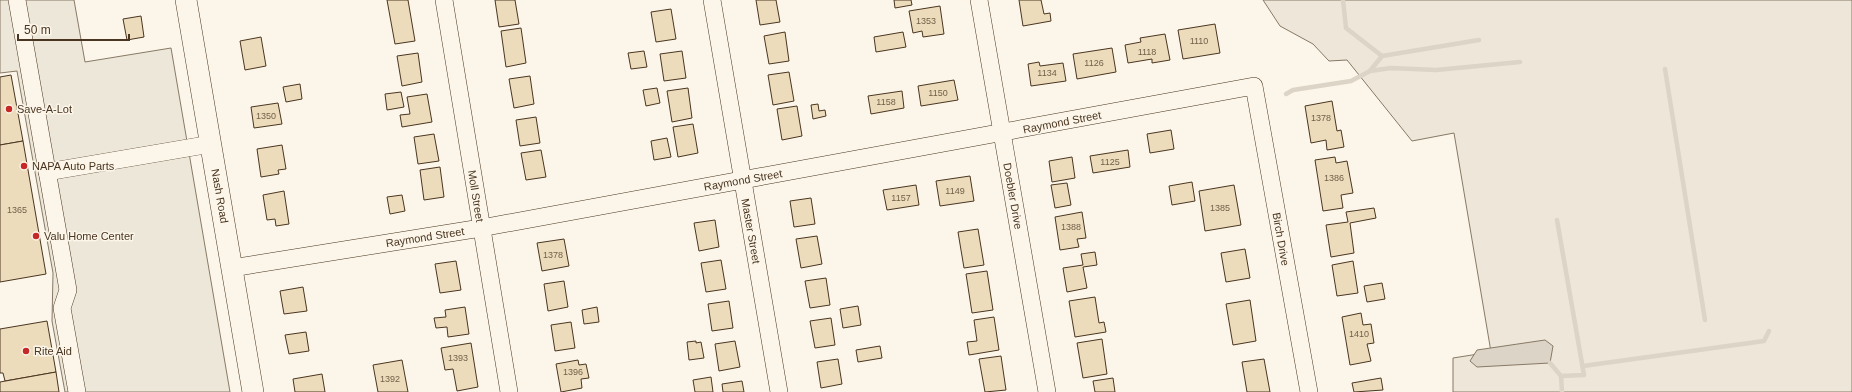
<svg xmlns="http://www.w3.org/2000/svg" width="1852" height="392" viewBox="0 0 1852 392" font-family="Helvetica,sans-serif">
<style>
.green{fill:#ede6d9;stroke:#887966}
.parking{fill:#ede7d9;stroke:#887966}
.water{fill:#dcd4c6;stroke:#887966}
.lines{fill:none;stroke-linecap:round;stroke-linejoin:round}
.stream{stroke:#dcd4c6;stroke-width:4.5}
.building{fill:#ecdcbc;stroke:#4a3520}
.minor-casing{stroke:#4a3520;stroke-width:18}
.major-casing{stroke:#4a3520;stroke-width:22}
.minor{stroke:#fbf6e9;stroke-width:17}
.major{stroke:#fbf6e9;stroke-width:21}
.poi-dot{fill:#c62828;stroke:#fbf6e9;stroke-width:1.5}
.labels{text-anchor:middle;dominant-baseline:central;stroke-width:3;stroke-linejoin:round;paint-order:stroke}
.number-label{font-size:9px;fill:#725f47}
.poi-label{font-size:11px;fill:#4a3520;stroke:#fbf6e9;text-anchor:start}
.street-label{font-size:11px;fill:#4a3520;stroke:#fbf6e9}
</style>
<rect width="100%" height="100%" fill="#fbf6e9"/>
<polygon class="green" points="1263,0 1852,0 1852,392 1453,392 1453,358 1491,352 1454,133 1412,141 1347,60 1329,61 1313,44 1280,26"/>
<polygon class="parking" points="0,0 74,0 85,62 171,48 230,392 65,392 52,321 53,273 17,71 0,73"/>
<polygon class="water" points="1545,340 1553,346 1550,363 1477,367 1470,361 1477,350"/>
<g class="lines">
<g class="stream">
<polyline points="1343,0 1346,28 1382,56"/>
<polyline points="1665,69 1705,320"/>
<polyline points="1370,71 1391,68 1436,70 1520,62"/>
<polyline points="1286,94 1293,90 1351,81 1370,71 1382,56 1479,40"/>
<polyline points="1557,220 1584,375 1561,376 1562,392"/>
<polyline points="1550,363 1561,376"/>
<polyline points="1583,366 1764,341 1769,331"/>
</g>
</g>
<g class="building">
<polygon points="387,0 408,0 415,41 395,44"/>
<polygon points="495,0 515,0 519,24 499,27"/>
<polygon points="756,0 776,0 780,22 760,25"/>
<polygon points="894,0 911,0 912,5 895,8"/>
<polygon points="1019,0 1041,0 1044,14 1050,13 1051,21 1023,26"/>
<polygon points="940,6 944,34 923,37 922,31 913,33 909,11"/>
<polygon points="671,9 676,39 656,42 651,12"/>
<polygon points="141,16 144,37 127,40 123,19"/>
<polygon points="1215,24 1220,53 1183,59 1178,30"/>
<polygon points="521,28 526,63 506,67 501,31"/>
<polygon points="785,32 789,61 769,64 764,36"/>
<polygon points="903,32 906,47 876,52 874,37"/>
<polygon points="1165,34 1170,60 1152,63 1152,59 1128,63 1125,45 1141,42 1140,38"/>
<polygon points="261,37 266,66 245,70 240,41"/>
<polygon points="1112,48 1116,72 1077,79 1073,54"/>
<polygon points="644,51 647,67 631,69 628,53"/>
<polygon points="682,51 686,78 664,81 660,54"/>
<polygon points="418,53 422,82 402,86 397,56"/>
<polygon points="1039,62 1040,66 1063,63 1066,81 1031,86 1028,64"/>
<polygon points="789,72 794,101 773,105 768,75"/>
<polygon points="11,75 23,141 0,145 0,77"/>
<polygon points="530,76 534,104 514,108 509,79"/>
<polygon points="954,80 958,100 921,106 918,86"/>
<polygon points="300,84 302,99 286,102 283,87"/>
<polygon points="657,88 660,103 646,106 643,90"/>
<polygon points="688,88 692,118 672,122 667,91"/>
<polygon points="902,91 904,108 871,114 868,96"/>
<polygon points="401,92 404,107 387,110 385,94"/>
<polygon points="427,94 432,122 402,127 400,115 410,114 407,97"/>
<polygon points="1332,101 1337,131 1341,130 1344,147 1327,150 1326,140 1311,143 1305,106"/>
<polygon points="278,103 282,124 254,128 251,107"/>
<polygon points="818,104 819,111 825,110 826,116 813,119 811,105"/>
<polygon points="797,106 802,136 782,140 777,109"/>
<polygon points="536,117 540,143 520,146 516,120"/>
<polygon points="693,124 698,153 678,157 673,127"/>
<polygon points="1171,130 1174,149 1150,153 1147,134"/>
<polygon points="434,134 439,161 418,164 414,137"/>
<polygon points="667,138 671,157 654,160 651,141"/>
<polygon points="23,141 46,274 0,282 0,145"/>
<polygon points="282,145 286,169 278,170 279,174 261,177 257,149"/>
<polygon points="541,150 546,177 526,180 521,153"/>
<polygon points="1128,150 1130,167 1093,173 1090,156"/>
<polygon points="1072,157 1075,178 1052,182 1049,161"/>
<polygon points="1335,157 1336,163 1347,161 1353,193 1341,195 1343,208 1323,211 1315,160"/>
<polygon points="440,167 444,197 424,200 420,170"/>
<polygon points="970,176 974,201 940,206 936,181"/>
<polygon points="1192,182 1195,201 1172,205 1169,186"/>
<polygon points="1067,183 1071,205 1055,208 1051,185"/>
<polygon points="916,185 919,205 887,210 883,190"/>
<polygon points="1234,185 1241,225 1205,231 1199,191"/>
<polygon points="284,191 289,224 276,226 275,219 267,220 263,195"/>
<polygon points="402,195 405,211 390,214 387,197"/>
<polygon points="811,198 815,224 794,227 790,201"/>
<polygon points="1374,208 1376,218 1350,223 1354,253 1331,257 1326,225 1348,222 1346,212"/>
<polygon points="1082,212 1086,238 1077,239 1079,247 1060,250 1055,217"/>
<polygon points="715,220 719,247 699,251 694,223"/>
<polygon points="978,229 984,265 964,268 958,232"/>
<polygon points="817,236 822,264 801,268 796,239"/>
<polygon points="564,239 569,266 542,271 537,243"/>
<polygon points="1245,249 1250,278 1226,282 1221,253"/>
<polygon points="1095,252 1097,265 1083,267 1087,288 1067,292 1063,268 1083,265 1081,254"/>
<polygon points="721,260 726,289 706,292 701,263"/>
<polygon points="456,261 461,290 440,293 435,264"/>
<polygon points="1353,261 1358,293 1337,296 1332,265"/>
<polygon points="987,271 993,310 972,313 966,274"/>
<polygon points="826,278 830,305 810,308 805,281"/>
<polygon points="564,281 568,307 548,311 544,284"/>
<polygon points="1382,283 1385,299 1367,302 1364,286"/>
<polygon points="303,287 307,311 284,314 280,291"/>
<polygon points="1095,297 1099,323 1104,322 1106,332 1075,337 1069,301"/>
<polygon points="1250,300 1256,341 1233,345 1226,304"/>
<polygon points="729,301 733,328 712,331 708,304"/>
<polygon points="858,306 861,325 843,328 840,309"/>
<polygon points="465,307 469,334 448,337 447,327 436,328 434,318 446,317 445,310"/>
<polygon points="597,307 599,322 584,324 582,310"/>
<polygon points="1361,313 1363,325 1371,324 1374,343 1367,344 1371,361 1350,365 1342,317"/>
<polygon points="994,317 999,350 969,355 967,342 977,341 974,320"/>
<polygon points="831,318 835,345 815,348 810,321"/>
<polygon points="47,321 56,372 5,381 3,373 0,373 0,329"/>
<polygon points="571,322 575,348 555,351 551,325"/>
<polygon points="306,332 309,351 289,354 285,335"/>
<polygon points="1102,339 1107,374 1083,378 1077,343"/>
<polygon points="696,341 696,343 701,342 704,358 689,360 687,342"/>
<polygon points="735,341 740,367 719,371 715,344"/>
<polygon points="471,343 478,387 457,391 453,369 445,370 441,348"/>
<polygon points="880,346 882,358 858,362 856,350"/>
<polygon points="1001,356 1006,390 985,392 979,359"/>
<polygon points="838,359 842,384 821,388 817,362"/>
<polygon points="1264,359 1270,392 1247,392 1242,362"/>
<polygon points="402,360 408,392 378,392 373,365"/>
<polygon points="578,360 579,365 586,364 589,378 581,379 582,388 561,392 556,364"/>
<polygon points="56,372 59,392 0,392 0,382"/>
<polygon points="322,374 325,392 295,392 293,379"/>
<polygon points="711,377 713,392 695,392 693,380"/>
<polygon points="1113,378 1115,392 1095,392 1093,381"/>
<polygon points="1381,378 1383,390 1354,392 1352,383"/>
<polygon points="742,381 744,392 723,392 722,384"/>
</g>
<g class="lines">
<defs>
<g id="minor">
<polyline points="17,0 68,290 62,308 77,392"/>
<polyline points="444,0 509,392"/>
<polyline points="712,0 779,392"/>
<polyline points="979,0 1047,392"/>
<polyline points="47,172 211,144"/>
<polyline points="232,268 481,228 1254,86 1309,392"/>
</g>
<polyline id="major" points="186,0 253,392"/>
</defs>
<use href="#minor" class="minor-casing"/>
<use href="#major" class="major-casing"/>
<use href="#minor" class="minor"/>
<use href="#major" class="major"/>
</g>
<g class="poi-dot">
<circle cx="9" cy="109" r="4"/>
<circle cx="24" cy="166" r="4"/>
<circle cx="36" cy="236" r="4"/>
<circle cx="26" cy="351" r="4"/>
</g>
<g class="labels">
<g class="number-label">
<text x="926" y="21">1353</text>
<text x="1199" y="41">1110</text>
<text x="1147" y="52">1118</text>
<text x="1094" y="63">1126</text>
<text x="1047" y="73">1134</text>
<text x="938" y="93">1150</text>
<text x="886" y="102">1158</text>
<text x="266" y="116">1350</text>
<text x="1321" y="118">1378</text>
<text x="1110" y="162">1125</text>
<text x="1334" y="178">1386</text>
<text x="955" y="191">1149</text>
<text x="901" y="198">1157</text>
<text x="1220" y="208">1385</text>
<text x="17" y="210">1365</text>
<text x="1071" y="227">1388</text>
<text x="553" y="255">1378</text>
<text x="1359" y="334">1410</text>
<text x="458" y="358">1393</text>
<text x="573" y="372">1396</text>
<text x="390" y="379">1392</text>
</g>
<g class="poi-label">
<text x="17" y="109">Save-A-Lot</text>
<text x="32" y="166">NAPA Auto Parts</text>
<text x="44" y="236">Valu Home Center</text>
<text x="34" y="351">Rite Aid</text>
</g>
<g class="street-label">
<text transform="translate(1062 122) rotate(-11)">Raymond Street</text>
<text transform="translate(743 180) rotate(-10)">Raymond Street</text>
<text transform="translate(220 196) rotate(80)">Nash Road</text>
<text transform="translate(476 196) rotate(81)">Moll Street</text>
<text transform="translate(1013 196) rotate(80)">Doebler Drive</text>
<text transform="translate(751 231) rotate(80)">Master Street</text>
<text transform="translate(425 237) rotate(-9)">Raymond Street</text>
<text transform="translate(1281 239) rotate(80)">Birch Drive</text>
</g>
</g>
<path d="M18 34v6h111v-6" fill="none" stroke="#4a3520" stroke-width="2"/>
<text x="24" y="34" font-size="12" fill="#4a3520" stroke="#fbf6e9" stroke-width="3" paint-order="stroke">50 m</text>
</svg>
